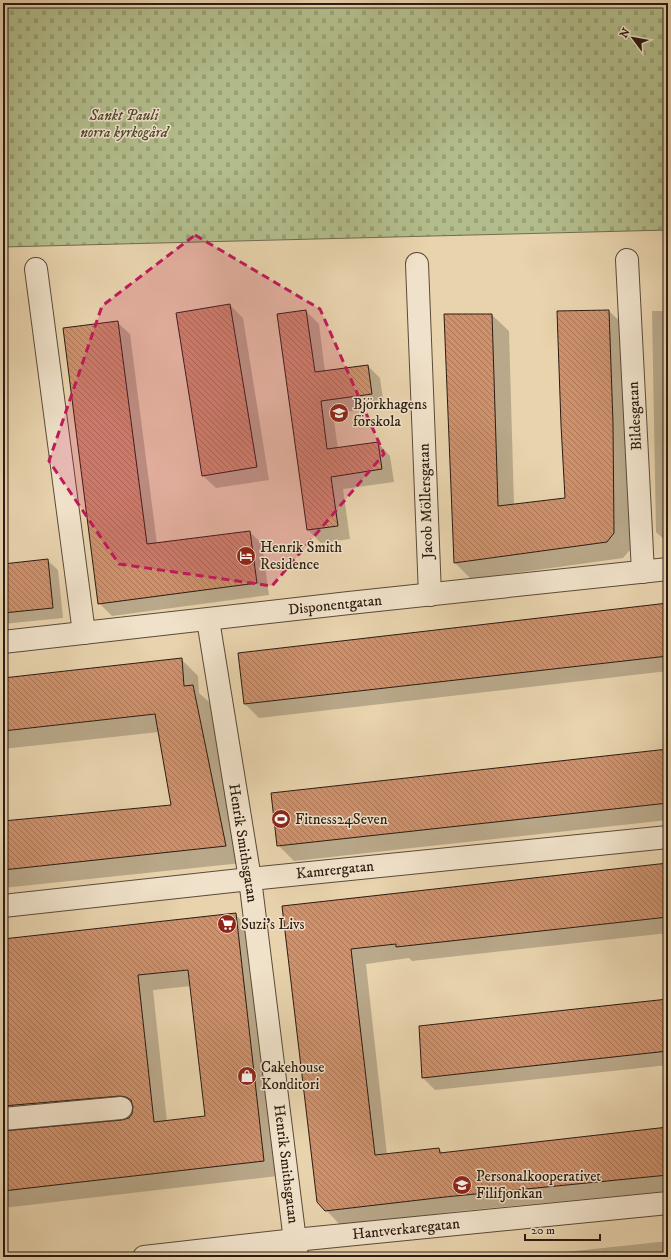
<svg xmlns="http://www.w3.org/2000/svg" width="671" height="1260" viewBox="0 0 671 1260" font-family="'IM FELL DW Pica',serif">
<style>
.cemetery{fill:url(#cemetery-stones);stroke:#706c4f}
.shadow{fill:#0003;fill-rule:evenodd}
.building{fill:url(#building-back-hatch);stroke:#2c1c12;fill-rule:evenodd}
.lines{fill:none;stroke-linecap:round;stroke-linejoin:round}
.minor-casing{stroke:#5b4a39;stroke-width:24}
.minor{stroke:#f0e2ca;stroke-width:22}
.marked{fill:#c2185b;fill-opacity:0.2;stroke:#c2185b;stroke-width:3;stroke-dasharray:8 5;stroke-linejoin:round}
.labels{text-anchor:middle;dominant-baseline:central;stroke-width:3;stroke-linejoin:round;paint-order:stroke}
.park-label{font-size:15px;font-style:italic;fill:#544c37;stroke:#f0e2ca}
.poi-label{font-size:15px;fill:#2c1c12;stroke:#f0e2ca;text-anchor:start}
.street-label{font-size:15px;fill:#2c1c12;stroke:#f0e2ca}
</style>
<defs>
<pattern id="cemetery-stones" width="16" height="16" patternUnits="userSpaceOnUse"><rect width="16" height="16" fill="#b3bd8c"/><path d="M2 7V4a2 2 0 0 1 4 0v3zM10 15v-3a2 2 0 0 1 4 0v3z" fill="#9aa278"/></pattern>
<pattern id="building-back-hatch" width="6" height="6" patternUnits="userSpaceOnUse"><rect width="6" height="6" fill="#ce916c"/><path d="M-1 5l2 2M0 0l6 6M5-1l2 2" fill="none" stroke="#a77657"/></pattern>
</defs>
<rect width="100%" height="100%" fill="#e8d3ad"/>
<filter id="stains"><feTurbulence type="fractalNoise" baseFrequency=".005" numOctaves="4"/><feColorMatrix values="0 0 0 0 .2 0 0 0 0 .09 0 0 0 0 .02 0 0 0 .5 -.17"/></filter>
<radialGradient id="worn" r=".72"><stop offset=".6" stop-color="#630" stop-opacity="0"/><stop offset="1" stop-color="#630" stop-opacity=".3"/></radialGradient>
<polygon class="cemetery" points="3,3 668,3 668,230 3,247"/>
<g class="shadow">
<polygon points="230,305 243,318 269,480 216,488 203,476"/>
<polygon points="306,311 319,324 325,372 368,366 380,378 384,406 333,414 338,449 378,443 390,456 394,482 343,489 350,539 321,543 308,530"/>
<polygon points="609,311 626,327 629,441 630,550 623,558 471,579 455,563 445,315 492,315 509,331 514,505 566,499"/>
<polygon points="652,311 668,311 668,543 656,532"/>
<polygon points="117,322 130,334 157,544 250,532 262,544 269,595 112,616 99,603"/>
<polygon points="47,560 58,570 63,618 3,624 3,565"/>
<polygon points="668,604 668,671 259,718 245,704 240,654"/>
<polygon points="181,659 198,676 199,693 209,702 242,863 3,888 3,822 172,806 159,732 3,749 3,679"/>
<polygon points="668,750 668,820 294,861 278,845"/>
<polygon points="668,864 668,933 412,961 409,958 366,964 387,1155 439,1149 443,1153 668,1128 668,1191 460,1211 341,1226 326,1210 283,906"/>
<path d="M235,914L250,929L278,1176L3,1208V940ZM191,986L206,1117L167,1122L153,990ZM134,1110L133,1114L129,1119L122,1121L6,1132V1129L17,1121Z"/>
<polygon points="668,1000 668,1065 435,1090 423,1078"/>
<polygon points="668,1241 668,1257 519,1257"/>
</g>
<g class="building">
<polygon points="230,304 257,467 202,476 176,313"/>
<polygon points="306,310 315,372 368,365 372,394 321,401 327,449 378,442 382,469 331,477 338,526 307,530 277,314"/>
<polygon points="609,310 613,423 614,533 607,542 454,563 444,314 492,314 498,506 565,498 561,425 557,311"/>
<polygon points="118,321 147,544 250,531 257,583 98,604 63,328"/>
<polygon points="48,559 53,608 3,613 3,564"/>
<polygon points="668,603 668,656 244,704 238,653"/>
<polygon points="182,658 184,686 193,685 226,846 3,870 3,821 171,805 155,714 3,731 3,678"/>
<polygon points="668,749 668,803 277,846 271,793"/>
<polygon points="668,863 668,917 396,947 396,944 351,949 375,1155 439,1148 440,1153 668,1127 668,1175 445,1197 325,1211 317,1202 282,906"/>
<path d="M236,913L264,1161L3,1191V1131L122,1120L129,1118L132,1114L133,1107L131,1100L126,1097L120,1096L3,1106V939ZM188,970L205,1116L154,1122L138,975Z"/>
<polygon points="668,999 668,1051 422,1078 419,1026"/>
</g>
<g class="lines">
<defs>
<g id="minor">
<polyline points="627,260 643,572"/>
<polyline points="417,264 430,595"/>
<polyline points="36,269 84,633"/>
<polyline points="208,620 250,879 297,1257"/>
<polyline points="3,642 349,603 668,569"/>
<polyline points="3,906 250,879 668,837"/>
<polyline points="3,1119 121,1108"/>
<polyline points="144,1257 295,1240 668,1203"/>
</g>
</defs>
<use href="#minor" class="minor-casing"/>
<use href="#minor" class="minor"/>
</g>
<path class="marked" d="M195,235L320,309L384,454L272,586L119,564L49,461L102,306Z"/>
<defs>
<symbol id="school-disc" viewBox="-11 -11 22 22"><circle r="9.5" fill="#8f2418" stroke="#f0e2ca"/><path d="M0-5L7-2L0 1L-7-2ZM-4 1L0 2.5L4 1V4Q0 6-4 4Z" fill="#fff"/></symbol>
<symbol id="hotel-disc" viewBox="-11 -11 22 22"><circle r="9.5" fill="#8f2418" stroke="#f0e2ca"/><path d="M-6-4.5h1.5V1H6V5H4.5V3h-9V5H-6ZM-4 0a1.8 1.8 0 1 1 3.6 0ZM.5 0V-2.5h3Q6-2.5 6 0Z" fill="#fff"/></symbol>
<symbol id="stadium-disc" viewBox="-11 -11 22 22"><circle r="9.5" fill="#8f2418" stroke="#f0e2ca"/><path d="M0-5a6.5 5 0 1 0 0 10a6.5 5 0 1 0 0-10ZM-3.5-1.8h7v3.6h-7Z" fill="#fff"/></symbol>
<symbol id="supermarket-disc" viewBox="-11 -11 22 22"><circle r="9.5" fill="#8f2418" stroke="#f0e2ca"/><path d="M-6-5.5h2.5l.6 2H6L4.5 2H-2.5L-4.4-4H-6ZM-1.5 3.2a1.3 1.3 0 1 0 .1 0ZM3 3.2a1.3 1.3 0 1 0 .1 0Z" fill="#fff"/></symbol>
<symbol id="shop-disc" viewBox="-11 -11 22 22"><circle r="9.5" fill="#8f2418" stroke="#f0e2ca"/><path d="M-5-2.5h2.3a2.7 3.5 0 0 1 5.4 0H5L5.5 6h-11ZM-1.5-2.5h3a1.5 2.3 0 0 0-3 0Z" fill="#fff"/></symbol>
</defs>
<g fill-rule="evenodd">
<use href="#school-disc" x="328" y="402" width="22" height="22"/>
<use href="#hotel-disc" x="235" y="545" width="22" height="22"/>
<use href="#stadium-disc" x="270" y="808" width="22" height="22"/>
<use href="#supermarket-disc" x="216" y="913" width="22" height="22"/>
<use href="#shop-disc" x="236" y="1065" width="22" height="22"/>
<use href="#school-disc" x="451" y="1174" width="22" height="22"/>
</g>
<g class="labels">
<g class="park-label">
<text x="124" y="115">Sankt Pauli<tspan x="124" dy="17">norra kyrkogård</tspan></text>
</g>
<g class="poi-label">
<text x="353" y="404">Björkhagens<tspan x="353" dy="17">förskola</tspan></text>
<text x="260" y="547">Henrik Smith<tspan x="260" dy="17">Residence</tspan></text>
<text x="295" y="819">Fitness24Seven</text>
<text x="241" y="924">Suzi's Livs</text>
<text x="261" y="1067">Cakehouse<tspan x="261" dy="17">Konditori</tspan></text>
<text x="476" y="1176">Personalkooperativet<tspan x="476" dy="17">Filifjonkan</tspan></text>
</g>
<g class="street-label">
<text transform="translate(635 416) rotate(-93)">Bildesgatan</text>
<text transform="translate(426 501) rotate(-92)">Jacob Möllersgatan</text>
<text transform="translate(335 605) rotate(-6)">Disponentgatan</text>
<text transform="translate(243 843) rotate(81)">Henrik Smithsgatan</text>
<text transform="translate(335 870) rotate(-6)">Kamrergatan</text>
<text transform="translate(286 1164) rotate(83)">Henrik Smithsgatan</text>
<text transform="translate(406 1229) rotate(-6)">Hantverkaregatan</text>
</g>
</g>
<rect width="671" height="1260" fill="none" stroke="#e8d3ad" stroke-width="16"/>
<rect x="4" y="4" width="663" height="1252" fill="none" stroke="#2c1c12" stroke-width="2"/>
<rect x="8" y="8" width="655" height="1244" fill="none" stroke="#2c1c12"/>
<g transform="translate(633 38) rotate(302)" stroke="#f0e2ca" stroke-width="3" paint-order="stroke">
<path d="M0-3L7 15L0 10L-7 15Z" fill="#2c1c12"/>
<text y="-6" font-size="11" font-weight="bold" text-anchor="middle" fill="#2c1c12">N</text>
</g>
<path d="M525 1234v6h75v-6" fill="none" stroke="#2c1c12" stroke-width="2"/>
<text x="531" y="1234" font-size="12" fill="#2c1c12" stroke="#f0e2ca" stroke-width="3" paint-order="stroke">20 m</text>
<rect width="100%" height="100%" filter="url(#stains)"/>
<rect width="100%" height="100%" fill="url(#worn)"/>
</svg>
